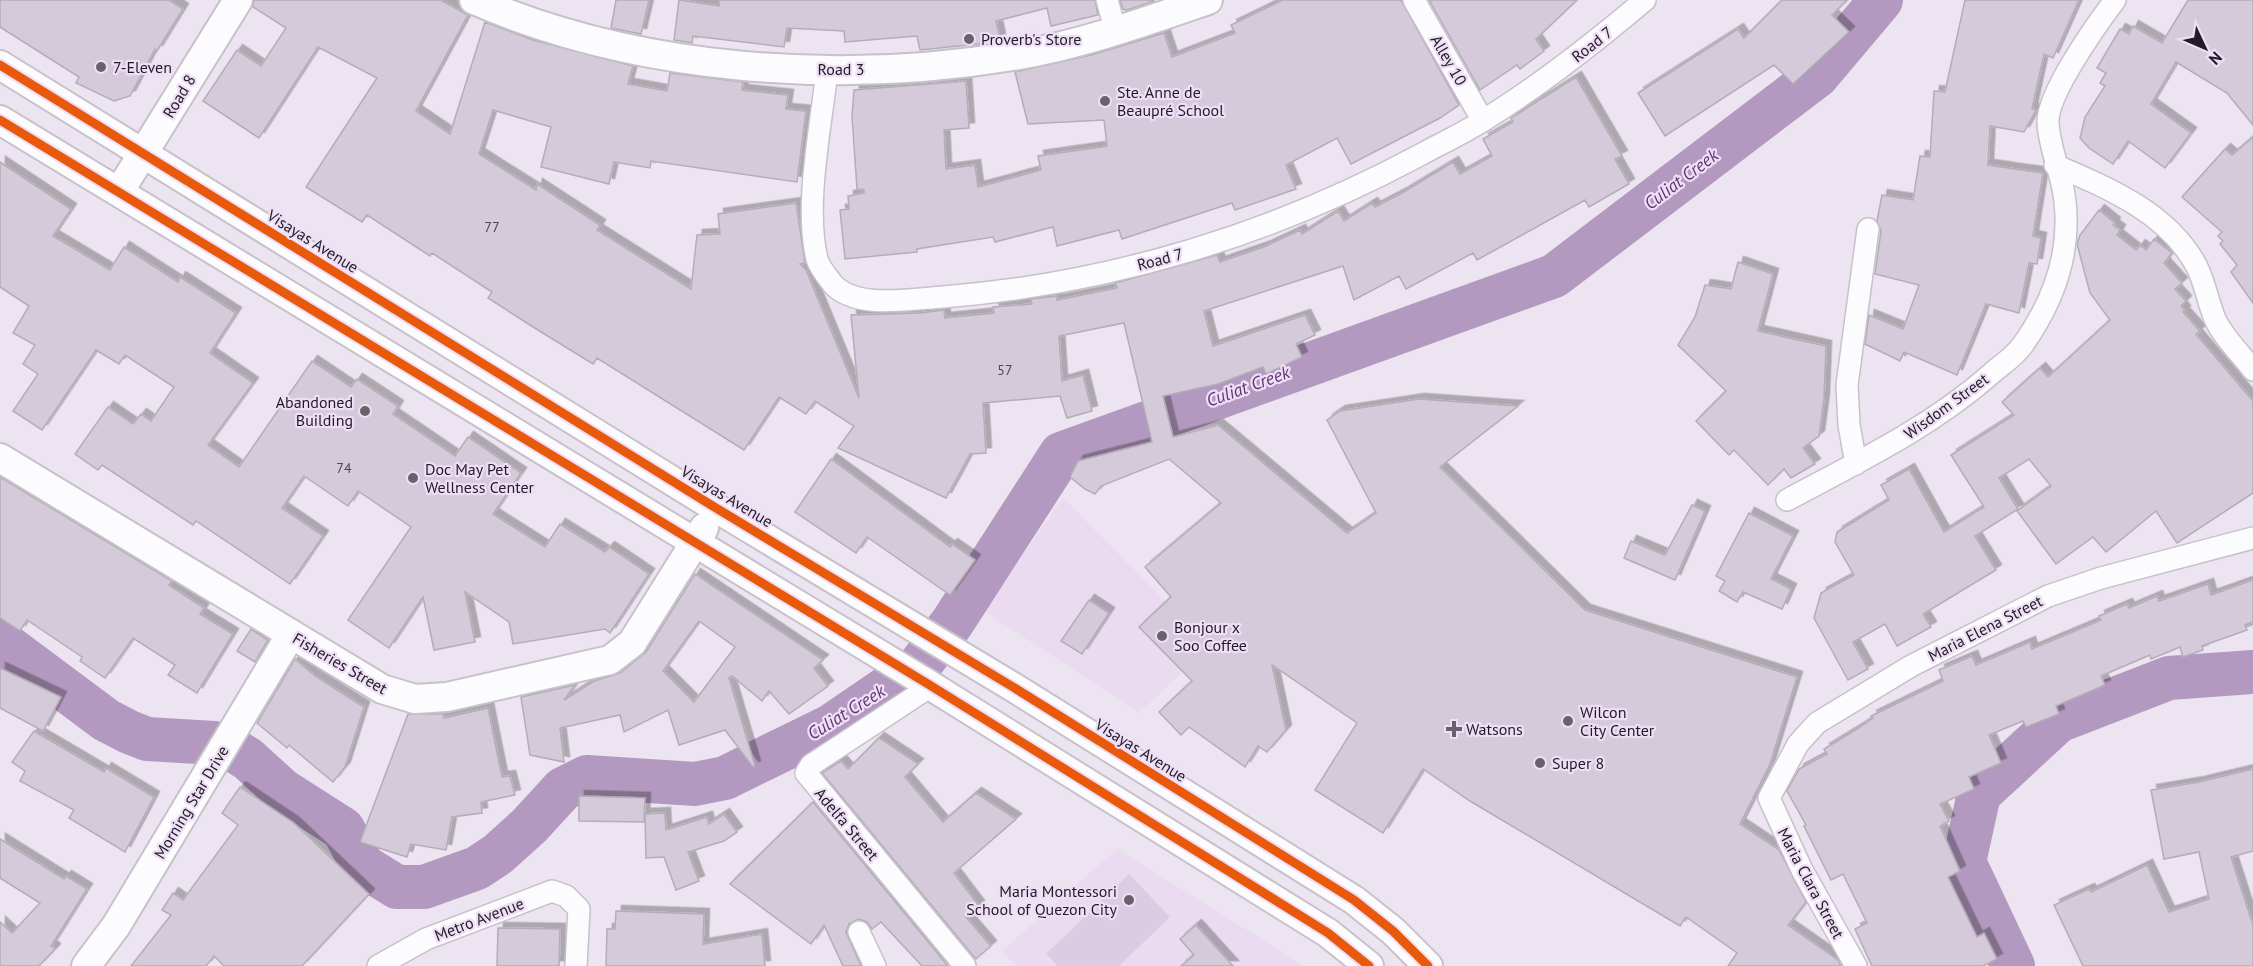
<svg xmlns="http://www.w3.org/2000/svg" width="2253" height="966" viewBox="0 0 2253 966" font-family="'PT Sans',sans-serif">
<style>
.built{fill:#eadbf1}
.green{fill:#dccce3}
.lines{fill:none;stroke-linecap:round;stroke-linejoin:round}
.river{stroke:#b398bf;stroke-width:44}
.building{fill:#d4cada;stroke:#b3adb7;stroke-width:1.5;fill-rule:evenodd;filter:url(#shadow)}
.street-casing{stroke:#c7c1cb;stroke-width:24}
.secondary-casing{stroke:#c7c1cb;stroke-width:32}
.street{stroke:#fcfbfd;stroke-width:21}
.secondary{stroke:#fcfbfd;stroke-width:28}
.cycleway-casing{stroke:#eedef6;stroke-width:13}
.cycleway{stroke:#e8590c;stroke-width:9}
.poi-dot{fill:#68626b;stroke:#eedef6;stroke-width:2}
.labels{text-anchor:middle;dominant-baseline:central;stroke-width:4.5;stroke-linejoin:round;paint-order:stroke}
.number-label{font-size:14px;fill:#4e4852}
.poi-label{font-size:16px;fill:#211c24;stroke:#eedef6;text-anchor:start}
.street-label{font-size:16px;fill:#211c24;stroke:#eedef6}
.water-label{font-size:18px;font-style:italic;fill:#613575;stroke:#eedef6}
</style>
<defs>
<filter id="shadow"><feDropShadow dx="5.5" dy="-5.5" stdDeviation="0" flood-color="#0004"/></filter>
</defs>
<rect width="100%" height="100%" fill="#ece4f0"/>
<g class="built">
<polygon points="1063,498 1210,646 1139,713 984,611"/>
<polygon points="1117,849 1281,951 1302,966 1015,966 1003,950"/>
</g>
<polygon class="green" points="1129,874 1170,917 1119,966 1058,966 1046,954"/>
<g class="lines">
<g class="river">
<polyline points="0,641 106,720 129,732 147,739 214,743 232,749 248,759 282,790 343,829 363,866 397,887 424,887 477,868 498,854 529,826 563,789 587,777 695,784 725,778 831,726 919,666 952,623 1061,454 1554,276 1817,76 1881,0"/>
<polyline points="2013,966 1964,862 1979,794 2058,721 2169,678 2253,672"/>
</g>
</g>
<g class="building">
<polygon points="0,0 169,0 183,9 157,51 155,49 130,96 114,101 76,83 79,77 0,27"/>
<polygon points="254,0 441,0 466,14 468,15 416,111 450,134 485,22 533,40 633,66 628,84 667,91 670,73 743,82 742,90 788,95 786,109 806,111 797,182 651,161 650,168 614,162 609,184 541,167 551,127 493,110 479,154 536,190 537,184 600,225 597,230 691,289 697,235 720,234 718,214 796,203 805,263 800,264 806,270 859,398 851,315 920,313 944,310 945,318 994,313 993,307 1032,304 1031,299 1057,296 1057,300 1117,288 1115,283 1217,255 1220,262 1266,246 1300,230 1302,234 1338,211 1344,221 1372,203 1375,207 1402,193 1453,162 1460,174 1492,156 1483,139 1513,122 1511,118 1576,77 1622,156 1615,159 1629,184 1589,207 1585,200 1477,260 1473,253 1406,289 1399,276 1354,300 1343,266 1204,311 1213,346 1305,315 1315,335 1296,344 1302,357 1266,374 1263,367 1218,384 1163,396 1173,437 1218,425 1347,533 1376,513 1327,420 1340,411 1419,399 1518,406 1440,467 1585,610 1797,677 1770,764 1740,824 1779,850 1806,902 1788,925 1838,960 1841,966 1728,966 1737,953 1686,917 1680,926 1470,801 1423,769 1383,833 1315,790 1357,723 1272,665 1286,730 1267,752 1258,746 1245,767 1189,727 1181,735 1159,712 1192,681 1139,627 1171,597 1145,567 1221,503 1169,459 1101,486 1095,494 1085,489 1070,477 1078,461 1152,442 1124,323 1059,336 1062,381 1083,375 1092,411 1067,418 1060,396 983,403 986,453 970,454 946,498 838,448 854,426 815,401 806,414 779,397 744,450 597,358 593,364 533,327 488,298 492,292 432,253 430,256 367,215 362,222 306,187 377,78 318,47 259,138 203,101 237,50 261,66 286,28 253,7"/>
<polygon points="616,0 649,0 641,34 611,28"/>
<polygon points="679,0 719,6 719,0 1095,0 1098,15 1051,26 1047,8 996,21 1000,39 978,44 920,50 917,36 845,42 844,31 787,28 784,47 693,36 692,43 674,40"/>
<polygon points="1120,0 1153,0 1154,1 1127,10 1123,9"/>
<polygon points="1283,0 1401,0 1459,105 1440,118 1351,164 1337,138 1286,165 1296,189 1235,210 1232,203 1122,239 1119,230 1057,246 1053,227 995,242 993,237 917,249 917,252 845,259 840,210 849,209 848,196 864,193 864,190 857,189 852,116 854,90 966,81 969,128 944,130 946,169 975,165 978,187 1041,170 1038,156 1107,146 1104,120 1028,124 1015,72 1091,55 1164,33 1172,57 1235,33 1231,25"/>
<polygon points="1429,0 1577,0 1536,39 1544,51 1520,69 1517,65 1480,90"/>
<polygon points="1782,0 1847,0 1832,15 1849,32 1793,84 1774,65 1665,136 1638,93 1738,29 1744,38"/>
<polygon points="1965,0 2079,0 2053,58 2044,54 2032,109 2036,110 2024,132 1990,126 1988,165 2043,173 2033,236 2041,238 2037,264 2029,263 2019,313 1986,304 1957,375 1904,352 1900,361 1865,344 1869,315 1903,329 1919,285 1875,274 1881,231 1877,221 1882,195 1913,200 1920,156 1930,157 1934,91 1945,92"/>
<polygon points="2188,0 2253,0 2253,125 2227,93 2176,62 2151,104 2191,133 2165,168 2128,141 2113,164 2089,148 2080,138 2085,117 2105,86 2100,83 2106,73 2097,68 2120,29 2129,34 2133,26 2162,43"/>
<polygon points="2253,137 2253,303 2231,272 2237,265 2220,244 2223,241 2218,236 2222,232 2182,197 2225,149 2232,155"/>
<polygon points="0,162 71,209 53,236 110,270 124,247 178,282 180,277 236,313 210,353 253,383 208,445 239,467 312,361 351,387 357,379 398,406 393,414 455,456 468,437 521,473 493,514 545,547 560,524 605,552 609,547 649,574 610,633 605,629 513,644 509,622 465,592 475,642 434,650 423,597 389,648 348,620 411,527 358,491 348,506 304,476 282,508 323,536 290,584 196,521 193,525 102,465 98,470 75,454 108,407 133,424 141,414 151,421 174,387 125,355 119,364 96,350 42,430 13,411 38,374 23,364 35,345 13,333 29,306 0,287"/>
<polygon points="2099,210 2115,223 2113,225 2120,230 2117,235 2136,250 2140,245 2146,250 2154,239 2172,253 2164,263 2182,283 2175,289 2186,301 2181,306 2185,311 2183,312 2200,331 2196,334 2253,401 2253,493 2177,543 2156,511 2106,552 2093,537 2056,564 2017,511 2051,486 2029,459 1999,478 2018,509 1975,536 1996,570 1923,614 1931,627 1897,646 1885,624 1853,642 1868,669 1848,680 1814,618 1821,593 1854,575 1835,542 1837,532 1889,500 1881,485 1909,469 1944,532 1984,507 1951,455 2014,415 2002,402 2040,368 2048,377 2110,320 2090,293 2077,244 2080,235"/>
<polygon points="1738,262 1773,274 1758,331 1826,346 1824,399 1819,436 1803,448 1815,464 1791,478 1784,469 1768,485 1734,450 1729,455 1696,421 1726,391 1678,345 1695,317 1705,285 1731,289"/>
<polygon points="831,459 950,547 952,544 975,560 950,595 867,537 856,553 795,512"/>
<polygon points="0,477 172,581 169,585 204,608 200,614 233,634 197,693 168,675 175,665 133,638 105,678 80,661 82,657 27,620 20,631 0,618"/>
<polygon points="1692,505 1705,511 1675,580 1624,558 1631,541 1665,555"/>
<polygon points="1749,513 1793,536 1771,579 1791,589 1782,609 1743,592 1737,602 1719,591 1725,581 1716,576"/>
<path d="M695,574L823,660L814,668L828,686L789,714L769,691L762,701L732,676L729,678L755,766L753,767L725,730L679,745L668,710L624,732L620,715L560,728L564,762L530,755L521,697L575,685L564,700L594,681L620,673L646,652ZM699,621L735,647L694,702L663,671Z"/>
<polygon points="2253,580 2253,622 2245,625 2247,630 2202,646 2203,650 2183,657 2180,647 2151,659 2150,655 2101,676 2105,685 2056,706 2059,714 2026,727 2023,721 1989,735 2001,763 1969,777 1974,789 1940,804 1949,821 1940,826 1960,871 1948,877 1977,937 1984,933 1997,959 1983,966 1872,966 1855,929 1867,923 1843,874 1831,880 1804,826 1806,825 1787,791 1799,769 1827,754 1824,749 1857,729 1873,718 1871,716 1943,681 1939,670 1972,656 1976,665 2030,642 2032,649 2101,620 2099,616 2127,604 2129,608 2157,596 2159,601 2208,584 2211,595"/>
<polygon points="1089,600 1109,613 1082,654 1061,641"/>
<polygon points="251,629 268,640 255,662 237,651"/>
<polygon points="295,659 315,676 364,707 345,767 333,782 289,745 287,748 257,723"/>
<polygon points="0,668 61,697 43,731 0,708"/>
<polygon points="488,708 502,777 510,776 515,795 481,802 482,813 452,817 446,850 411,844 407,857 360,842 408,714 443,714 444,718"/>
<polygon points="34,731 104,772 106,768 154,797 125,852 69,818 74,810 20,781 25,771 12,762"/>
<polygon points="879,738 918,764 905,777 943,822 976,793 1016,819 954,873 979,906 966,917 991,946 976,959 822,773 841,761 848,769"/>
<polygon points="2253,769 2253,851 2231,857 2253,925 2253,966 2083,966 2054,905 2089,889 2091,892 2147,865 2169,912 2209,899 2199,852 2164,859 2151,790 2199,782"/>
<polygon points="240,787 294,823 369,894 302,966 224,966 214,956 206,966 131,966 171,915 162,910 173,893 183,900 238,825 222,813"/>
<polygon points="579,796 645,798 644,822 579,821"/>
<polygon points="813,802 948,966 922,966 881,922 872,929 867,922 859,919 849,924 846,932 861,966 843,966 824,925 811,944 730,884"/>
<polygon points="665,813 666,830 707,817 709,824 724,814 737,832 724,841 688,852 699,881 676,890 664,857 646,858 645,814"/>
<polygon points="0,839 64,879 66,876 87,889 51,946 55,949 39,966 0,966 0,922 12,933 40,903 0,878"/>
<polygon points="616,911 704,914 703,944 762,934 765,966 606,966 607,929 615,929"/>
<polygon points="1196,925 1233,966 1181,966 1194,955 1180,939"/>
<polygon points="498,928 560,929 559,966 497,966"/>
</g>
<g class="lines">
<defs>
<g id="street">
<polyline points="1107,0 1116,32"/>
<polyline points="1414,0 1483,121"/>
<path d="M827,71C821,126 804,206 817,259C819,267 827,276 832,283C854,310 912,299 943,297C1111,284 1273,234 1420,155C1442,143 1464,133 1484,120C1541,85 1594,43 1645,0"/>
<path d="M2055,165C2108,188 2169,213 2197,267C2205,283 2208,302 2215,319C2223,337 2241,354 2253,370"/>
<polyline points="1856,464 1849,425 1847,385 1868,229"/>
<path d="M1787,500C1858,462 1931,427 1991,374C2001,365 2014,357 2022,346C2052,304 2071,255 2065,202C2063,175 2049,150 2048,122C2047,94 2097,24 2115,0"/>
<polyline points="931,686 811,765 806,773 965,966"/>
<polyline points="859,932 875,966"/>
<polyline points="378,966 426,939 552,891 566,896 579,909 576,966"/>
<polyline points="1856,966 1802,870 1769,798 1798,744 1817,723 1911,666 2048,596 2101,578 2253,538"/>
</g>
<g id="secondary">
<path d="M474,0C638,71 838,85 1013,56C1080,45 1144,22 1208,0"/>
<polyline points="0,65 716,508 1013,687 1354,900 1393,931 1428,966"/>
<polyline points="0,120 928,684 1328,933 1369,966"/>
<polyline points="119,192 238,0"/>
<polyline points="0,458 382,689 415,699 447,697 610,660 632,643 704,528"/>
<polyline points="86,966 116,926 291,634"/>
</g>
</defs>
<use href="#street" class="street-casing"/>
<use href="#secondary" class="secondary-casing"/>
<use href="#street" class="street"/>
<use href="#secondary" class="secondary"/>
<defs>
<g id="cycleway">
<polyline points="0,65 716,508 1013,687 1354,900 1393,931 1428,966"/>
<polyline points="0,120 928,684 1328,933 1369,966"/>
</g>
</defs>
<use href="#cycleway" class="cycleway-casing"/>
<use href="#cycleway" class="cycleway"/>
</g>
<g class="poi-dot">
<circle cx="969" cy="39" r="6"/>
<circle cx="101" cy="67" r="6"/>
<circle cx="1105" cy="101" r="6"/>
<circle cx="365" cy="411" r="6"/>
<circle cx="413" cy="478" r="6"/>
<circle cx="1162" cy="636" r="6"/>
<circle cx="1568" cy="721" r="6"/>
<path d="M1451 720h6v6h6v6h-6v6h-6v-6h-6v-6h6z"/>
<circle cx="1540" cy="763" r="6"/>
<circle cx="1129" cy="900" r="6"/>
</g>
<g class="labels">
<g class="number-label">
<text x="492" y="227">77</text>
<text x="1005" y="370">57</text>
<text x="344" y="468">74</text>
</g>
<g class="poi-label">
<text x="981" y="39">Proverb's Store</text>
<text x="113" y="67">7-Eleven</text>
<text x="1117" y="92">Ste. Anne de<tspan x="1117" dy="18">Beaupré School</tspan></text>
<text x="353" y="402" text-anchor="end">Abandoned<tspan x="353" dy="18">Building</tspan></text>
<text x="425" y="469">Doc May Pet<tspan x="425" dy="18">Wellness Center</tspan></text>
<text x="1174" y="627">Bonjour x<tspan x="1174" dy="18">Soo Coffee</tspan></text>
<text x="1580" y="712">Wilcon<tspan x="1580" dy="18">City Center</tspan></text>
<text x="1466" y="729">Watsons</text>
<text x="1552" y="763">Super 8</text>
<text x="1117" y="891" text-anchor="end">Maria Montessori<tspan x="1117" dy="18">School of Quezon City</tspan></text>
</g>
<g class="street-label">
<text transform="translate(1592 44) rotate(-38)">Road 7</text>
<text transform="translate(1449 60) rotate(60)">Alley 10</text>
<text x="841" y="69">Road 3</text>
<text transform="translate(179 96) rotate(-59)">Road 8</text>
<text transform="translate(313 241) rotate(32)">Visayas Avenue</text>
<text transform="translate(1160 259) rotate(-15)">Road 7</text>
<text transform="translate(1946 406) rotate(-36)">Wisdom Street</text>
<text transform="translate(727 496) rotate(31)">Visayas Avenue</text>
<text transform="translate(1985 628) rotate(-27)">Maria Elena Street</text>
<text transform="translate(340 663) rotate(30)">Fisheries Street</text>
<text transform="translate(1141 750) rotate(32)">Visayas Avenue</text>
<text transform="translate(191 802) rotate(-59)">Morning Star Drive</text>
<text transform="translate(847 824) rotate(50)">Adelfa Street</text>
<text transform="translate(1811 883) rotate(62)">Maria Clara Street</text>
<text transform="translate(479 919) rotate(-21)">Metro Avenue</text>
</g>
<g class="water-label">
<text transform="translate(1681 179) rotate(-37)">Culiat Creek</text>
<text transform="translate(1248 386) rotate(-20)">Culiat Creek</text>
<text transform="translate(846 712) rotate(-32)">Culiat Creek</text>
</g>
</g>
<g transform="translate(2205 48) rotate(134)" stroke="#eedef6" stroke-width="4.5" paint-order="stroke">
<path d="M0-4.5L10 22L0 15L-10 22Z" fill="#211c24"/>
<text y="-9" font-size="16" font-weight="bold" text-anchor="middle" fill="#211c24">N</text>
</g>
</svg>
